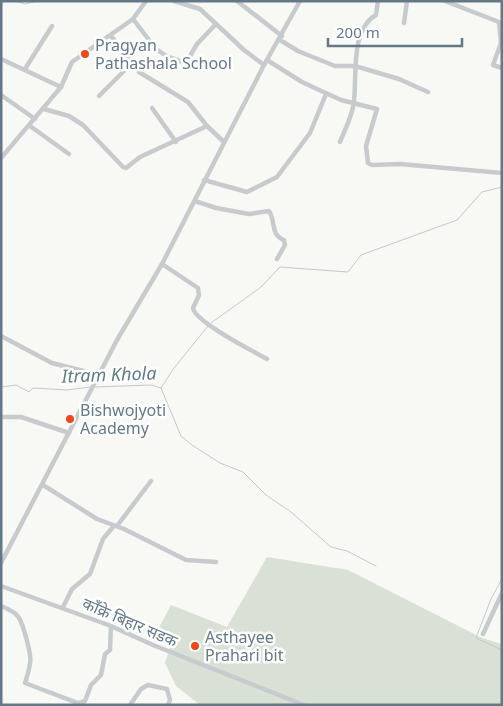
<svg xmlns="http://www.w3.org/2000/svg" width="503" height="706" viewBox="0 0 503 706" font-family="'Noto Sans','Noto Sans Devanagari',sans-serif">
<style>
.green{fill:#d9e0d5}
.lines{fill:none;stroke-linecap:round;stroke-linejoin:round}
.stream{stroke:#becbcf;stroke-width:1}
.minor{stroke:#c7cbce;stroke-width:4.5}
.poi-dot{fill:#f2471b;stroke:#fff;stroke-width:2}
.labels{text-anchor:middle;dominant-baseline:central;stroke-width:5;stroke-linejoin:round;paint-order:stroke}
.poi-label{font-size:16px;fill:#647988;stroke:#fff;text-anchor:start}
.street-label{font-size:16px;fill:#647988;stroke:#fff}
.water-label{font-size:18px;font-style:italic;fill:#607b84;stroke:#fff}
</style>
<rect width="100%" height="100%" fill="#f8f8f5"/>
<polygon class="green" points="267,557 348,570 482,638 502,644 502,705 200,705 176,686 165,663 171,644 154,637 171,605 227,627"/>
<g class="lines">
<g class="stream">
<polyline points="15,1 25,4 37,1"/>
<polyline points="211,323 261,287 280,267 348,272 361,255 457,220 482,192 502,187"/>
<polyline points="1,387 16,385 29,392 33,388 67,390 90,387"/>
<polyline points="94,387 151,385 161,388 174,368 208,326"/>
<polyline points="161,388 181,436 192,445 220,463 243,472 266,495 291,512 331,547 347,551 376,566"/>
<polyline points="502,579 491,599 476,638 502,650"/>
</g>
<g class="minor">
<polyline points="174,1 200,9 244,50 264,65"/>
<polyline points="237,1 282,36"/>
<polyline points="445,1 499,22 501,43 493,65 502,68"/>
<polyline points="133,19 156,49 168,57 186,63 197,44 216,24"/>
<polyline points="404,23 407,1"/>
<polyline points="111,36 139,72 188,102 207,126 224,142"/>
<polyline points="280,40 298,51 335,66 355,66 399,79 428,92"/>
<polyline points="1,59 61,87"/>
<polyline points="267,60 302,82 341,100 377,109 366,146 368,163 372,165 400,164 502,173"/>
<polyline points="25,69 52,26"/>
<polyline points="1,95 35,119"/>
<polyline points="99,96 132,63"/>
<polyline points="152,108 176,142"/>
<polyline points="44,109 69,116 83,125 123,167 126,168 140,157 207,126"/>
<polyline points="30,126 69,154"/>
<path d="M340,142C345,129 353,115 354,101C357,76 350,30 376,15L378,1"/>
<polyline points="1,158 61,87 72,62 133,19 146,1"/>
<polyline points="204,180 247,192 277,177 310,133 326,94"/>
<path d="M195,201L216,208L249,214L269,211C276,221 270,235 284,240L285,245L277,259"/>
<path d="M162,264L198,288L199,295L193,308C195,322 253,351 267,359"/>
<polyline points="1,336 52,363 99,375"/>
<polyline points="1,417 21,417 69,433"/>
<polyline points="43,485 97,519 124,529 186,560 216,562"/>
<polyline points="117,526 151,481"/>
<polyline points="1,563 117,340 162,264 264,65 300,1"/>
<polyline points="1,586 111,626 153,645 304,705"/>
<path d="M1,606C21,614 20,618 26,637C32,659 32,661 25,683L83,705"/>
<polyline points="63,607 72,589 90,574 103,539 113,527"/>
<polyline points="483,634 502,593"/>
<polyline points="79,703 85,701 91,685 101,675 105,654 110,650 111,626"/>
<polyline points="130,705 141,689 148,685 167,689 170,700 168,705"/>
</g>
</g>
<g class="poi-dot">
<circle cx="85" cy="54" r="5"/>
<circle cx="70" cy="419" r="5"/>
<circle cx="195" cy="646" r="5"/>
</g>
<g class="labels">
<g class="poi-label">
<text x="95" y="45">Pragyan<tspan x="95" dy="18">Pathashala School</tspan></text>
<text x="80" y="410">Bishwojyoti<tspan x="80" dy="18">Academy</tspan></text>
<text x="205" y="637">Asthayee<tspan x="205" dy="18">Prahari bit</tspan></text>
</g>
<g class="street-label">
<text transform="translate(130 622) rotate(23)">काँक्रे बिहार सडक</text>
</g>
<g class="water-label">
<text transform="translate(109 374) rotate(-2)">Itram Khola</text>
</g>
</g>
<rect width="503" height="706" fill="none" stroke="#647988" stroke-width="5"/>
<path d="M328 38v8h134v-8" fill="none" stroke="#647988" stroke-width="2.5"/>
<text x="336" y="38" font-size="15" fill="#647988" stroke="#ffffff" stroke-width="4" paint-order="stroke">200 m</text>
</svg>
